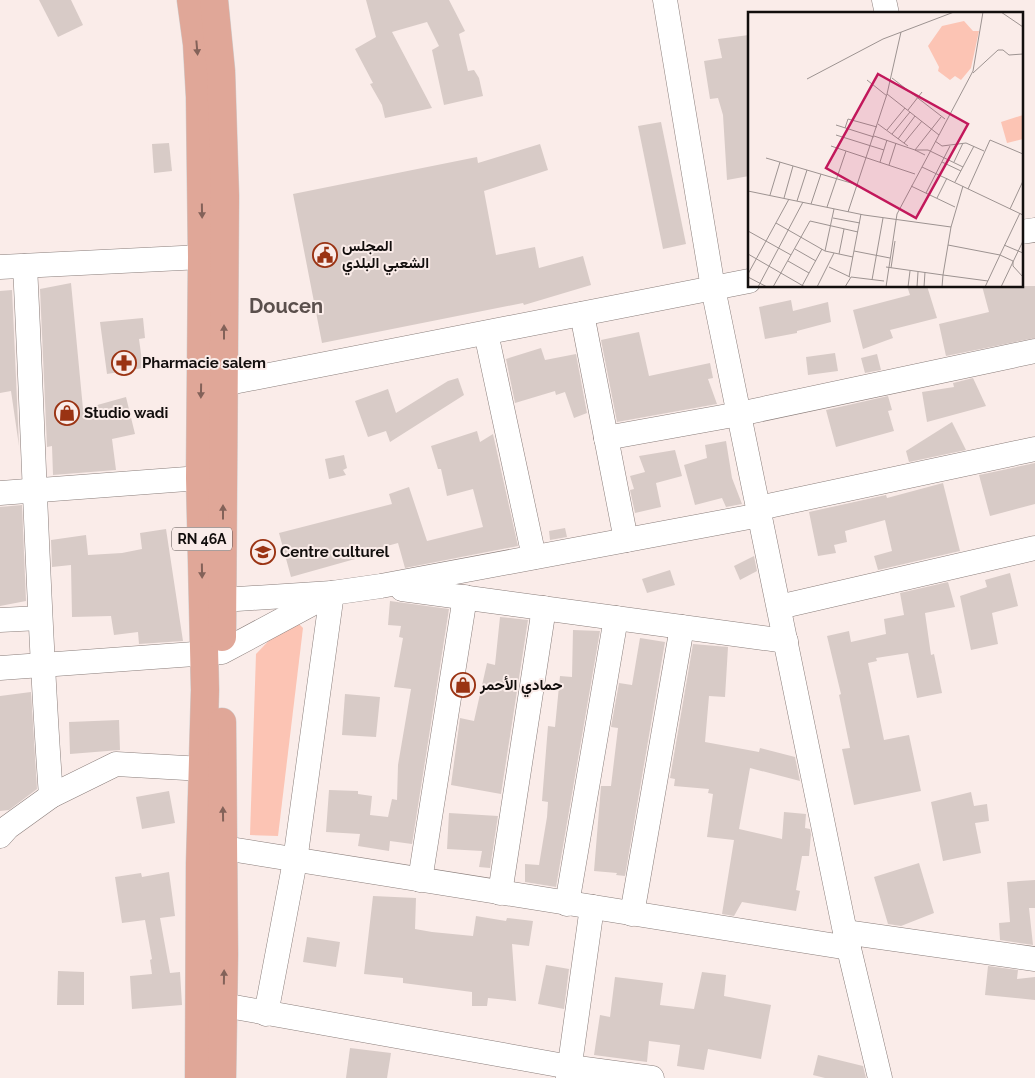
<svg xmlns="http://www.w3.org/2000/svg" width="1035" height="1078" viewBox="0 0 1035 1078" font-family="Raleway,Vazirmatn,sans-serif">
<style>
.green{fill:#fcc4b4}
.building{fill:#d8cbc7}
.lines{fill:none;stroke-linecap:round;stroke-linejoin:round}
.minor-casing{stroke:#8a7e7b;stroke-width:25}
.major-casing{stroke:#d0cfcf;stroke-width:29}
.minor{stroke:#fff;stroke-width:24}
.major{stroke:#e0a798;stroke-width:28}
.oneway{fill:#836259}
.labels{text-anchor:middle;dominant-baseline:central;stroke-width:4;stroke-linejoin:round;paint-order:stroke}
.shield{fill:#faece9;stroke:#58514f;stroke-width:1}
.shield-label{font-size:14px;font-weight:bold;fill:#120e0d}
.poi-label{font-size:15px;font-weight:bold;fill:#120e0d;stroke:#faece9;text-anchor:start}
.district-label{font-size:20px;font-weight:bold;fill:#5a4f4c;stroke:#faece9}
.inset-road{fill:none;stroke:#9d9391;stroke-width:1}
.view{fill:#c2185b;fill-opacity:0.15;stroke:#c2185b;stroke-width:2.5}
.inset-edge{fill:none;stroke:#120e0d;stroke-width:2.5}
</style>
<rect width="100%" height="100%" fill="#faece9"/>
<polygon class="green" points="297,622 303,628 278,836 250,835 256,654 281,628"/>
<g class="building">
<polygon points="39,0 71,0 83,25 58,37"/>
<polygon points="366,0 449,0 465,31 459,34 468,71 474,70 479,78 483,96 444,105 432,50 439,46 427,22 392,32 432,108 385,118 382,105 370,84 373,83 355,49 376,37"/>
<polygon points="749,35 749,176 727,180 723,115 718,98 710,99 704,61 722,58 718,39"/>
<polygon points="661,122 686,244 663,249 638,126"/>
<polygon points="169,143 172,171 154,173 152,144"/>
<polygon points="540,144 548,170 484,191 496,255 535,247 539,268 583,256 591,285 524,305 523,303 322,343 293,194 477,157 478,163"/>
<polygon points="71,283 83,409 126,397 135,434 112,439 116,470 53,475 52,446 47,447 40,289"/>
<polygon points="907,286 927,286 937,318 890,330 893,338 863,349 853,310 910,295"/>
<polygon points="982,286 1035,286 1035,338 946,356 939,324 989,312"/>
<polygon points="12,290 14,333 19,446 11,391 0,393 0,291"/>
<polygon points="791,300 793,311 828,302 831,322 797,331 797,333 765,339 759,307"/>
<polygon points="143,318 145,338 139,339 143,368 107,374 100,322"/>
<polygon points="639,332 649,376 710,363 713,378 708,379 717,404 617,422 601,340"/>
<polygon points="541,348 545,360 576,354 587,413 574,418 565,392 556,395 555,391 515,403 506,359"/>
<polygon points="835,353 838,371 808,375 806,357"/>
<polygon points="877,354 881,370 865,373 861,358"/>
<polygon points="458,378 464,395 390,442 386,431 368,437 355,401 388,389 396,413 448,381"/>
<polygon points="973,378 986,406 927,422 922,392 954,387 953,383"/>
<polygon points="888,396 892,410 888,411 894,431 836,447 826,410"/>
<polygon points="952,422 966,450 909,462 906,451"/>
<polygon points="477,431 480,442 493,434 518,546 405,568 398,543 354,555 355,559 291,577 279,533 392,504 389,494 409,487 427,541 483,527 473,489 447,496 441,469 438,469 431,446"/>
<polygon points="726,441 732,478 742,504 726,507 722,498 695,505 684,465 707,458 705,445"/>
<polygon points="675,450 682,476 656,483 661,507 635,513 630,490 634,489 630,476 645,472 639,456"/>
<polygon points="344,455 347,468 343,470 346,475 329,479 325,459"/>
<polygon points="1035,463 1035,504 990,516 979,475"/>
<polygon points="943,483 960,551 878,570 874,556 892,551 885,520 845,531 847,542 834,545 836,553 818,556 809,512 886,495 887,498"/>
<polygon points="22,505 26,601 0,606 0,507"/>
<polygon points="565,528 567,537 550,540 549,531"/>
<polygon points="166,529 183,641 139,644 138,632 114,635 111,616 72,617 71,565 52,567 51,540 86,535 88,555 122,553 142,549 140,533"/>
<polygon points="754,556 757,571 740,580 734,566"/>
<polygon points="670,570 675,585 647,593 642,579"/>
<polygon points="1010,573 1018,606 992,613 998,644 971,650 960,596 987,587 985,580"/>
<polygon points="948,582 955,607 925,613 931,655 934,654 942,693 917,698 908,653 876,658 877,661 868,663 884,740 909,735 921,791 854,805 842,749 850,748 839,695 841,694 827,636 849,631 851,642 886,634 884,619 904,615 900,593"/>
<polygon points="390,601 449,609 412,844 390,841 389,851 358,846 360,834 326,832 329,790 358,791 358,794 372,796 370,815 388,817 392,799 397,800 398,765 411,689 394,687 403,638 399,637 401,626 388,625"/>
<polygon points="500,617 528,620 501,794 451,785 460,718 474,721 487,663 495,665"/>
<polygon points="573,630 600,631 556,887 525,882 525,864 539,865 547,817 548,802 542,801 548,726 555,727 560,676 572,677"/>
<polygon points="640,638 665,642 625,876 616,875 617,873 594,871 601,786 611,786 618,728 611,727 619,683 632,685"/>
<polygon points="693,644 728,647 725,697 709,696 705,742 759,752 760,748 795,757 800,781 750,768 739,829 782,839 784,812 806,814 805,828 810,829 811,834 809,856 802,856 796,890 800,891 796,911 742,902 734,916 722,914 734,840 707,837 713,794 708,793 709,789 674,786 675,779 670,778"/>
<polygon points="31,692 37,789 9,810 0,811 0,696"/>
<polygon points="345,694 380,697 376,737 342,735"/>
<polygon points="119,720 120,750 70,754 69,722"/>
<polygon points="169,791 175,823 142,829 136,797"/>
<polygon points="971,792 974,806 987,804 989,821 975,823 981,853 943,861 931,802"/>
<polygon points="449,813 498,816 490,868 479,867 482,851 447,849"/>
<polygon points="919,863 934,913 901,926 888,924 874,877"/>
<polygon points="169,872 175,916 160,918 170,973 180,972 182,1005 132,1009 130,976 152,974 150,960 152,959 145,920 122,923 115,877 141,873 142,877"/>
<polygon points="1035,880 1035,908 1029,908 1033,945 1000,940 999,923 1010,922 1007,882"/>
<polygon points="373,896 416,898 415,929 432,932 473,936 476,916 506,921 507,918 533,921 529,946 512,944 516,1001 488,998 487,1006 472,1006 472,992 403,983 403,978 364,974"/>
<polygon points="307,937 340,942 336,967 303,962"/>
<polygon points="546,965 569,969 564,1009 538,1004"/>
<polygon points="988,966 1018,970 1017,979 1035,977 1035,1000 985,995"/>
<polygon points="58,971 84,972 84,1005 57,1005"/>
<polygon points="702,972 726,975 724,996 771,1005 761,1059 708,1049 704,1070 677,1066 680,1045 649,1041 647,1062 594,1055 600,1015 610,1017 615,977 663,983 660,1005 694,1009"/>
<polygon points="350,1048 391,1053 387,1078 346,1078"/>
<polygon points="818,1055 863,1066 866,1078 825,1078 813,1075"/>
</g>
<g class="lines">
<defs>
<g id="minor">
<polyline points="665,0 713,288 845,932 880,1078"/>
<polyline points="884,0 887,14"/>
<polyline points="1021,232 1035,230"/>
<path d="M25,266C34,443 38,620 51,796"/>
<polyline points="0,267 202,257"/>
<polyline points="582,314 626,540"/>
<polyline points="486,333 534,557"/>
<polyline points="223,384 749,281"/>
<polyline points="606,438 739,414 1035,351"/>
<polyline points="0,493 200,478"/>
<polyline points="759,508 1035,449"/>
<polyline points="402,589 786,641"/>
<polyline points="222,600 332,593 295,861 266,1014"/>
<polyline points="779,607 1035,548"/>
<polyline points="0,620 40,618"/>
<polyline points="0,668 222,652 332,593 381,586 760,515"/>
<polyline points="0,836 8,827 51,796 116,764 203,769"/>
<polyline points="205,845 849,948"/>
<polyline points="420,880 465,597"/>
<polyline points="500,893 544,608"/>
<polyline points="567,904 616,618"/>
<polyline points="632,914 682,627"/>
<polyline points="845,932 1035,959"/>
<polyline points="223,1005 570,1067 652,1078"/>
<polyline points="568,1078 592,907"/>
</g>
<g id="major">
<polyline points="191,0 197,44 200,97 202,257 200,478 205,690 200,864 199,1078"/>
<polyline points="214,0 221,71 225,196 222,637"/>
<polyline points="222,1078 224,954 222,722"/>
</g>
</defs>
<use href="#minor" class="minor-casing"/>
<use href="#major" class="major-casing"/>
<use href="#minor" class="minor"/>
<use href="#major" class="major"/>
</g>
<defs><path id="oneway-solid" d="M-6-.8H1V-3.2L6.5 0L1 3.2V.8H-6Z" transform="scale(1.25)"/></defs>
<g class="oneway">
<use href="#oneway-solid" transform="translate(197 48) rotate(85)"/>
<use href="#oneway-solid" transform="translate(202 211) rotate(89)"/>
<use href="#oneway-solid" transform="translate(224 332) rotate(-90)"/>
<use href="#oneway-solid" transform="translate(201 391) rotate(91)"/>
<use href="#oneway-solid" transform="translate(223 512) rotate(-90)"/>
<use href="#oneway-solid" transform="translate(202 571) rotate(89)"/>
<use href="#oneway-solid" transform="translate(223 814) rotate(-91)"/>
<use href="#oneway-solid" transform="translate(224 977) rotate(-89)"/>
</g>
<defs>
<symbol id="civic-ring" viewBox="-11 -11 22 22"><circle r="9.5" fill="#faece9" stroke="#9a3313" stroke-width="1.5"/><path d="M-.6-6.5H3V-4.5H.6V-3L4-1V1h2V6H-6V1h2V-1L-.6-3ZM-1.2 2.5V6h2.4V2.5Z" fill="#9a3313"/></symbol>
<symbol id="pharmacy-ring" viewBox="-11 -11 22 22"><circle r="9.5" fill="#faece9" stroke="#9a3313" stroke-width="1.5"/><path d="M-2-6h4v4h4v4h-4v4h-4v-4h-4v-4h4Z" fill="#9a3313"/></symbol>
<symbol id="shop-ring" viewBox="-11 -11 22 22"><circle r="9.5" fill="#faece9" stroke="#9a3313" stroke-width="1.5"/><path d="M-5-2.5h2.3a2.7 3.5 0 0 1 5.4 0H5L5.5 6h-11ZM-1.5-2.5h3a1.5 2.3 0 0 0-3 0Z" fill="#9a3313"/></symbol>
<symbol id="school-ring" viewBox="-11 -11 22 22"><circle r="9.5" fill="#faece9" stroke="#9a3313" stroke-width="1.5"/><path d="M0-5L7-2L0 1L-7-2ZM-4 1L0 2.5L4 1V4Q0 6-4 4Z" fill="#9a3313"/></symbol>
</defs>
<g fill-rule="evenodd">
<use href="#civic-ring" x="311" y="241" width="28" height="28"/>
<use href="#pharmacy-ring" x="110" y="349" width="28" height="28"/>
<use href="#shop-ring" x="53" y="399" width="28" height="28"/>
<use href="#school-ring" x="249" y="538" width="28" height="28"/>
<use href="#shop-ring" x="449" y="671" width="28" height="28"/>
</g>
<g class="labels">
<rect class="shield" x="172" y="527.5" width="60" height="23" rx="4"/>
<g class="shield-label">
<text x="202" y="539">RN 46A</text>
</g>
<g class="poi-label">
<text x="342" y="246">المجلس<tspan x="342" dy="17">الشعبي البلدي</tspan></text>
<text x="142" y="363">Pharmacie salem</text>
<text x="84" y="413">Studio wadi</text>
<text x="280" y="552">Centre culturel</text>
<text x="480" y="685">حمادي الأحمر</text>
</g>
<g class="district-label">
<text x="286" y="306">Doucen</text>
</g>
</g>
<g transform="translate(748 12)">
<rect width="275" height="275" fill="#faece9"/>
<path d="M216,9L225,19H231L223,56L213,68L207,64L202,68L190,59L191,55L180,34L194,14ZM275,103V127L259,131L253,110Z" fill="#fcc4b4"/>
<path class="inset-road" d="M253,0L275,15M225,61L250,38H255L261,43L275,42M144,66L197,107M59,67L135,27L206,0M119,68L139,84M139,82L191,123M160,98L174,80M130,112L160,134M88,113L126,125M97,116L100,107L129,115M139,118L157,96M144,122L162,100M88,123L136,138M126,124L167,138H180L215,155M150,127L167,104M187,129L194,134L218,131L236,139M156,131L174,109M83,134L167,162M177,143L167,138L193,105M18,146L110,173M132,150L139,128M194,150L213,159M206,150L215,131M141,153L148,131M174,155L275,203M207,170L226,134M163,174L207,195M220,177L242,128L275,142M0,179L116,203L203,215L195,263L138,255M178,181L202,134M22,183L32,150M36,186L45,154M189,186L199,166M49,189L59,158M63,192L73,162M79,195L98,139M262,197L275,169M100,200L139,82L153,20M85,206L112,211M28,211L77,239L105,245M203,215L215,174M0,219L43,243M200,233L252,243L272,201M256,233L275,241M47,237L68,249M77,239L86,197M106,239L142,246M0,242L57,275M91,242L96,217M40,249L61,261M81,255L102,265M143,256L147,229M0,262L41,187M0,265L19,275M101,265L113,202M124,268L135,206M54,274L74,237M10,275L55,190M25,275L62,209L110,220M69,275L86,241M97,275L103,265L136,269M138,275L149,202L225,59L235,0M160,275L162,259M169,275L170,260M176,275L177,260M194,275L195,263L240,269M237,275L252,243L265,249V254L275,265M253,275L275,229"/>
<path class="view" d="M130,62L220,112L168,206L78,156Z"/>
<rect width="275" height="275" class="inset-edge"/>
</g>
</svg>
